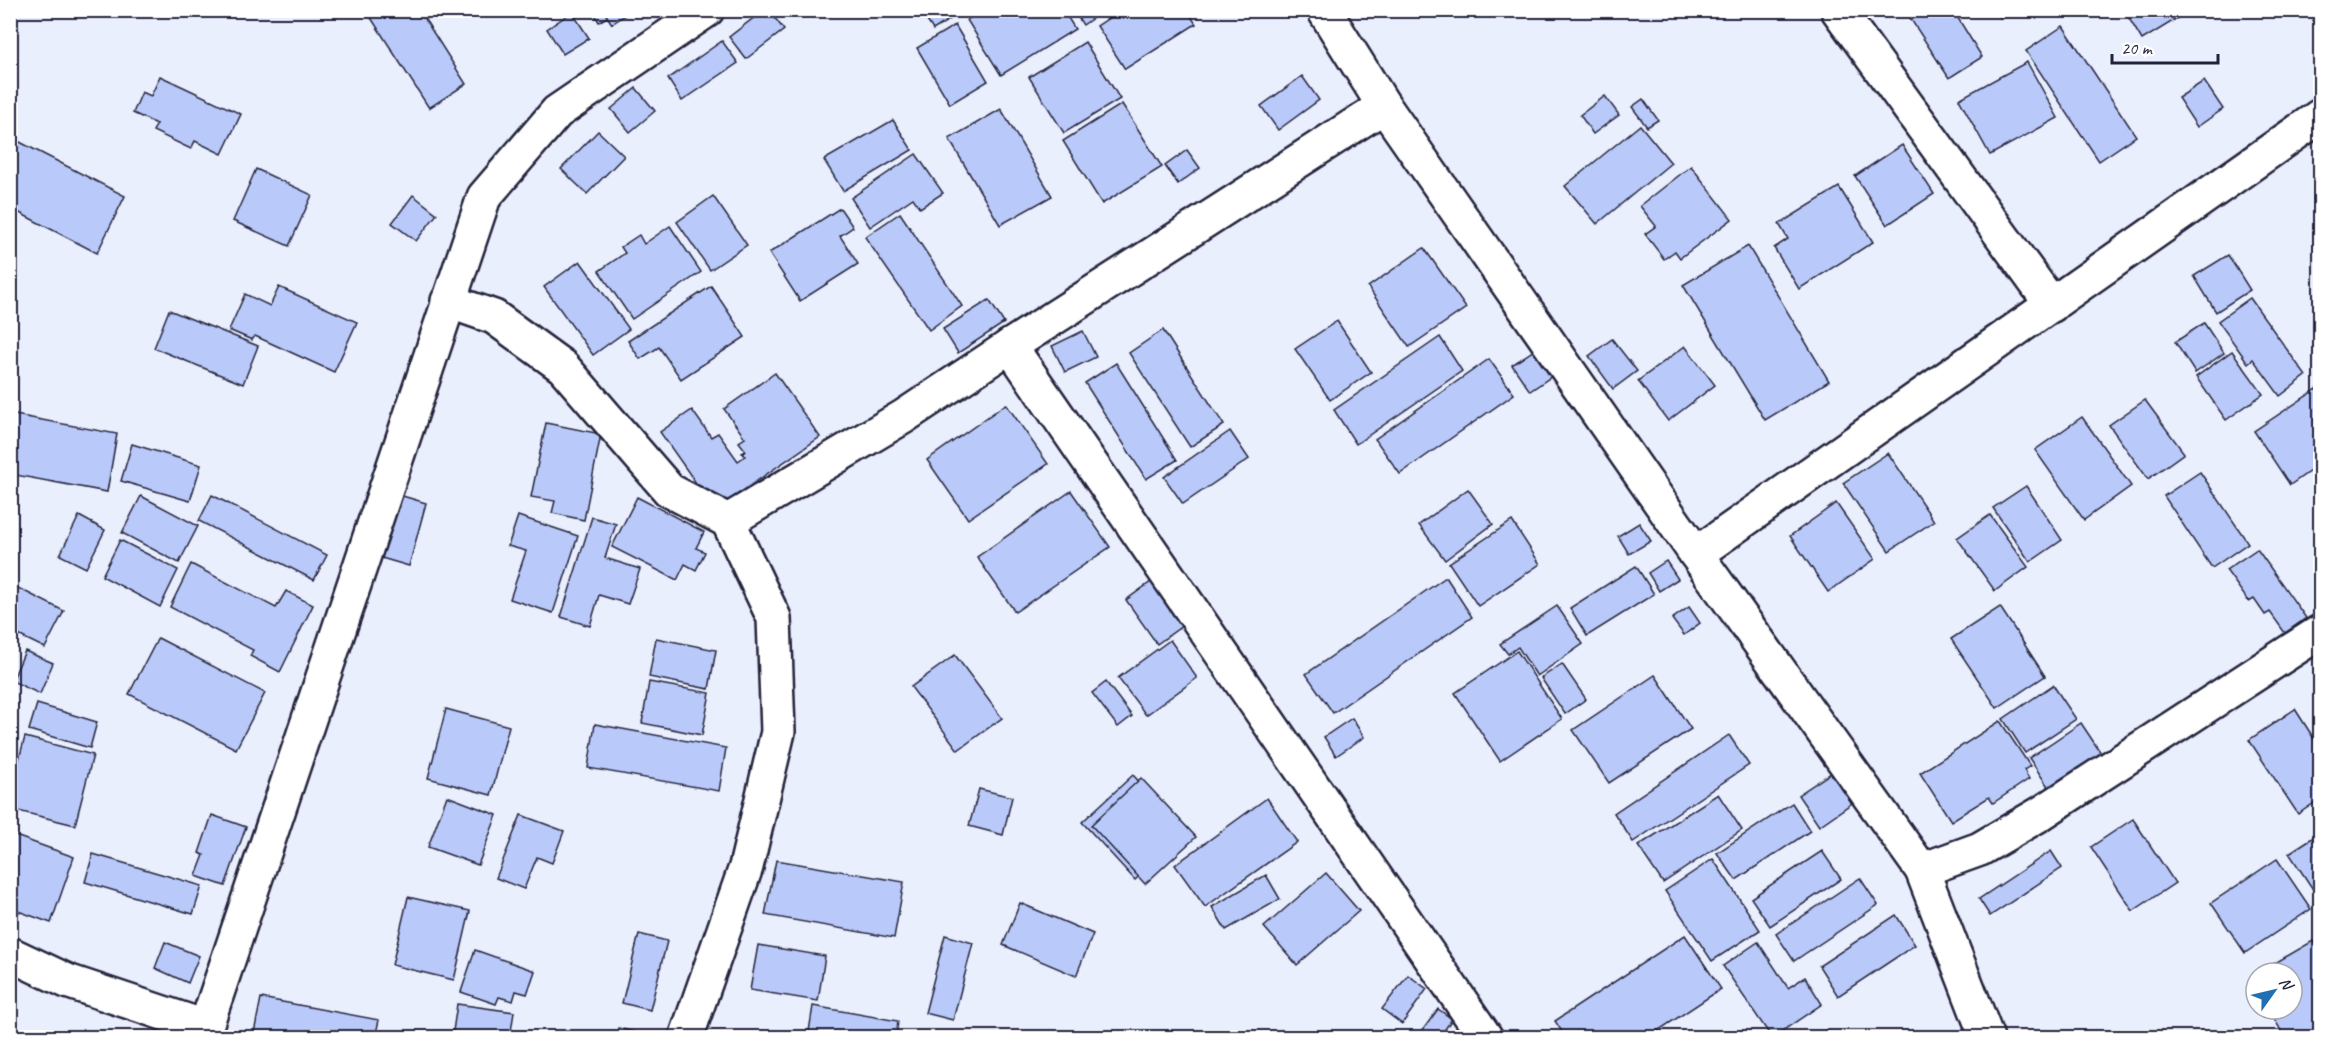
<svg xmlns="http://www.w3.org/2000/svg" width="2331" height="1048" viewBox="0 0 2331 1048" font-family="Caveat,sans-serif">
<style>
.building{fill:#b9cafa;stroke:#22223b;stroke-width:1.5}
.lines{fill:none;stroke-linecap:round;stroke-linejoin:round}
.minor-casing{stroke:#22223b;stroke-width:38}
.minor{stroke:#fff;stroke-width:33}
</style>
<rect width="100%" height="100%" fill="#eaeffe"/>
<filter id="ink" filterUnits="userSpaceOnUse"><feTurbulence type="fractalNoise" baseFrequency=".0167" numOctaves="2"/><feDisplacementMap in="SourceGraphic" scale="12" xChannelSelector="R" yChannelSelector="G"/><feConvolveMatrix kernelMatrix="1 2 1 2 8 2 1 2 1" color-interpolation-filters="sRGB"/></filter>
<g filter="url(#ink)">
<g class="building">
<polygon points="366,10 419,10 466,84 429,108"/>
<polygon points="592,10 618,10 599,22"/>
<polygon points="603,10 632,10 612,24"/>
<polygon points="764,10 769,10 784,30 746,59 729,37"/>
<polygon points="920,10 955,10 957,15 933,30"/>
<polygon points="982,10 1063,10 1075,29 1001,75 967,20"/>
<polygon points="1073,10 1104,10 1083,25"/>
<polygon points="1121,10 1187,10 1196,24 1125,69 1097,26"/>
<polygon points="1915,10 1953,10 1982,57 1949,78 1908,15"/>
<polygon points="1996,10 2017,10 2001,19"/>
<polygon points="2124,10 2191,10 2142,40"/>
<polygon points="572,12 589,38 563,54 547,29"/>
<polygon points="955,25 988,81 950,104 917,48"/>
<polygon points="2063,26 2136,136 2099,161 2026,51"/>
<polygon points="722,41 738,63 682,101 668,79"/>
<polygon points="1085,42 1120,99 1064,133 1029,77"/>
<polygon points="2027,62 2058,118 1990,155 1959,99"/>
<polygon points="160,76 241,114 222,154 195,141 191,149 153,131 157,124 133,113 142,92 151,96"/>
<polygon points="1302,76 1319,100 1278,130 1261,106"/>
<polygon points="2204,81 2223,109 2197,127 2178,98"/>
<polygon points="636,88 655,111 630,132 611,109"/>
<polygon points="1605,96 1619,115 1593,134 1580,115"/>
<polygon points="1643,99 1658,120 1647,127 1632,107"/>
<polygon points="1122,104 1162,167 1102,204 1063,141"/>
<polygon points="1001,109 1052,196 1000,225 949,139"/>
<polygon points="893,120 912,150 843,191 824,160"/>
<polygon points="1640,125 1671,163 1597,224 1565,186"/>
<polygon points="598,131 624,156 587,194 561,169"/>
<polygon points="10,137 125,196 97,253 10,208"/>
<polygon points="1902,145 1934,194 1887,225 1855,176"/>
<polygon points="1187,150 1200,168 1178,184 1165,166"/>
<polygon points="916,154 943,193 920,208 913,198 870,227 851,198"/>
<polygon points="1691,166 1732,219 1680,258 1675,251 1664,259 1645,234 1656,226 1640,206"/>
<polygon points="256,169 312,195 289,246 233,221"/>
<polygon points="1839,187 1873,242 1799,289 1774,248 1788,239 1779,224"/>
<polygon points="413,195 437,214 416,241 392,223"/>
<polygon points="713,196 747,245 710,270 677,222"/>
<polygon points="840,208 853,227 840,236 858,264 800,301 769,253"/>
<polygon points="900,213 962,306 929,330 865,237"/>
<polygon points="670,226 701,272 632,319 599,271 625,253 621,247 639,235 644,244"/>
<polygon points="1748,246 1829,381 1765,420 1683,285"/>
<polygon points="1424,248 1466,308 1409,347 1368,287"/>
<polygon points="2228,255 2250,290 2216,312 2194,276"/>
<polygon points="580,261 629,329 593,355 544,287"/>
<polygon points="711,286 745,337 681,379 659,347 640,359 628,341"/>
<polygon points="279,287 357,322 334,372 255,336 252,340 229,330 245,294 270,306"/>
<polygon points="2250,298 2306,376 2280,396 2253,359 2248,363 2218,321"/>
<polygon points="989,300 1004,323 958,353 943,329"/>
<polygon points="169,310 258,346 243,384 154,348"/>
<polygon points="1337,321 1371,372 1330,400 1295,349"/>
<polygon points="2204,323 2224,353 2195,373 2175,342"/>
<polygon points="1163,330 1224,425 1190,447 1129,353"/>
<polygon points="1083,331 1096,357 1065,372 1052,346"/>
<polygon points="1440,337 1462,371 1356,444 1334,410"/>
<polygon points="1612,339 1637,371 1613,389 1589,356"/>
<polygon points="1540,346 1558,372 1530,391 1512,365"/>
<polygon points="1685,346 1715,385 1668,421 1638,381"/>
<polygon points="2232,351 2263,394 2226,420 2196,377"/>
<polygon points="1489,359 1514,394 1400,474 1375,439"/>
<polygon points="1116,363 1177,460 1146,479 1085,383"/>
<polygon points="775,373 820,437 715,510 660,432 692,410 711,437 718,433 738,461 745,456 742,453 746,451 739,442 745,438 724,409"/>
<polygon points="2320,387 2320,464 2290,485 2254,431"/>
<polygon points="2145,400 2184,453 2148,479 2109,425"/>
<polygon points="1006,404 1048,464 968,519 927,460"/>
<polygon points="10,414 117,434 107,492 10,474"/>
<polygon points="2082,417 2131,486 2084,520 2035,450"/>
<polygon points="546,423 601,434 584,520 552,513 555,501 531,497"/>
<polygon points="1230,431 1249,459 1183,504 1164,477"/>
<polygon points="132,444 201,465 190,501 121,481"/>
<polygon points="1888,453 1934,521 1889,551 1843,483"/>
<polygon points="2200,472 2248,543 2212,568 2164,496"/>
<polygon points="2026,486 2062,540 2030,562 1993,508"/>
<polygon points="1468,489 1493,524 1445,560 1419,525"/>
<polygon points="1071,491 1110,547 1015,612 977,557"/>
<polygon points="396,494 426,503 409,566 378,557"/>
<polygon points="212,495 327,555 314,580 199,521"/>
<polygon points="141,496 198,526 179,563 122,533"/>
<polygon points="637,497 704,532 696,548 705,552 696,570 685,564 677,580 612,547"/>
<polygon points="1836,503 1875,559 1828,592 1790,536"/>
<polygon points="1990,515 2028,567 1995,591 1957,538"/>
<polygon points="79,516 105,530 86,568 60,555"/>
<polygon points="518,516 578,536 553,613 510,599 526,551 508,546"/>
<polygon points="592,517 616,524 605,558 640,569 628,604 599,595 590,626 561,617"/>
<polygon points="1512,521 1540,564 1478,606 1449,563"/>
<polygon points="1639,523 1651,541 1629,554 1618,536"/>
<polygon points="120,540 178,570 160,607 102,576"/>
<polygon points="2257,549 2306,618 2285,633 2270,612 2265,615 2254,599 2249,602 2226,570"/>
<polygon points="1666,561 1678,579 1659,591 1648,573"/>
<polygon points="191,564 276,608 286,591 313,605 280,672 250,656 253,650 170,607"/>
<polygon points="1636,566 1654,594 1587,636 1570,608"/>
<polygon points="1446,577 1472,617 1333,713 1306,674"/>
<polygon points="1155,579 1186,623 1157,644 1126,600"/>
<polygon points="10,584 64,611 45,648 10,631"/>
<polygon points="1557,606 1583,644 1537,676 1518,647 1508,654 1500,644"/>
<polygon points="1689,607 1700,623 1684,635 1672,619"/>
<polygon points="2000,607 2045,676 1997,708 1951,639"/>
<polygon points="158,638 265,693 236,749 129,694"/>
<polygon points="656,638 716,650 709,689 649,677"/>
<polygon points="1170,640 1197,678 1146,715 1118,678"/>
<polygon points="25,651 53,663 40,694 12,681"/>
<polygon points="1517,651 1562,719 1500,761 1455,693"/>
<polygon points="955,655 1002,718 958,750 911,687"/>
<polygon points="1562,664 1586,699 1565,714 1541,678"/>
<polygon points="1655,675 1691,729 1609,783 1573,730"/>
<polygon points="649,682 710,693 702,735 642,723"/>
<polygon points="1106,682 1132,716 1118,727 1092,693"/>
<polygon points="2053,685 2076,719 2025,753 2003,719"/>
<polygon points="37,704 97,722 90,748 29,730"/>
<polygon points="446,709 509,726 491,795 428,778"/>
<polygon points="2295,709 2320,748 2320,799 2298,814 2249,740"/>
<polygon points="1352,718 1364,737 1336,756 1324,737"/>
<polygon points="2000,721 2030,766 2024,770 2029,779 1993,803 1989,797 1951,821 1920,773"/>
<polygon points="2081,723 2103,756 2051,791 2029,758"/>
<polygon points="595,724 726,748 719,791 588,768"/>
<polygon points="1729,735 1749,765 1633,842 1614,813"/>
<polygon points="25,737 93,755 75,825 10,809 10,792"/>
<polygon points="1831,773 1852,803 1819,826 1798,795"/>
<polygon points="1133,775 1187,833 1135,880 1082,822"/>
<polygon points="1141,778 1196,837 1145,884 1091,825"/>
<polygon points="979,789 1012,797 1003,835 969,826"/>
<polygon points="1718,794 1742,830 1663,883 1638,846"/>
<polygon points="447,796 497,815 478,865 428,847"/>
<polygon points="1267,798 1297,842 1205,907 1175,865"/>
<polygon points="1792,803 1810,831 1736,880 1717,853"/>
<polygon points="212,815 246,827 225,886 196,876 204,855 199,853"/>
<polygon points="521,815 564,831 552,863 537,857 524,889 496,878"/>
<polygon points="2133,819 2175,883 2133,911 2091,847"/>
<polygon points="2320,833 2320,900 2289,853"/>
<polygon points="10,834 74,857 51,923 10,908 15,893 10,891"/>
<polygon points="1822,851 1841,879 1770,926 1751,898"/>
<polygon points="2051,851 2062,868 1990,916 1979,899"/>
<polygon points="93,854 202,886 193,914 85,882"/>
<polygon points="1713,859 1760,930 1712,961 1665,891"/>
<polygon points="2277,859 2311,909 2245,953 2211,903"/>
<polygon points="776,860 904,882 894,938 765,915"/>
<polygon points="1326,873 1359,911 1297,965 1264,927"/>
<polygon points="1266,875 1280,899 1226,930 1212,907"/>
<polygon points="1860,878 1878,905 1794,961 1776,934"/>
<polygon points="408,897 470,911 454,980 392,965"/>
<polygon points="1020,903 1093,934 1076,976 1003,945"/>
<polygon points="1896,915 1915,945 1838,996 1819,966"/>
<polygon points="639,934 667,941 650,1010 622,1003"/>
<polygon points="945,935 973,943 953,1020 925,1013"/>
<polygon points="1685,935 1721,989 1647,1038 1566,1038 1555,1021"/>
<polygon points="2313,941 2320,954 2320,1032 2312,1038 2285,1038 2269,1009 2292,1009 2292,973 2258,973"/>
<polygon points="165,942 199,956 188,983 155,968"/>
<polygon points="1758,942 1788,988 1805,977 1822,1004 1772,1038 1723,966"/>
<polygon points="758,945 825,956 818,1001 750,990"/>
<polygon points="475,950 535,971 527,994 516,991 513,1001 499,997 496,1004 461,992"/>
<polygon points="1408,975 1427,989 1402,1024 1382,1009"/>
<polygon points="261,998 379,1020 375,1038 253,1038"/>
<polygon points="457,1004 514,1012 510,1038 452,1038"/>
<polygon points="813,1006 898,1021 896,1038 808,1038"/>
<polygon points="1438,1009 1452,1019 1439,1038 1431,1038 1422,1031"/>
<polygon points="618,1028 647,1035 646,1038 616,1038"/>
<polygon points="1827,1029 1833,1038 1814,1038"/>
</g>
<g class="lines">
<defs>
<g id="minor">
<polyline points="1324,10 1384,106 1696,554 1922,870 1987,1038"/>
<polyline points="1838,10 2052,305"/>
<polyline points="448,301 494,317 563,367 669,490 728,521 774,618 778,732 746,867 686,1038"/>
<polyline points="1010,346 1486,1038"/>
<polyline points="728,521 903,417 1010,346 1384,106"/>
<polyline points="1696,554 2320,116"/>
<polyline points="1922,870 1980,849 2040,814 2320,632"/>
<polyline points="10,954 67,981 205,1027"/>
<polyline points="202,1038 484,197 557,112 707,10"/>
</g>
</defs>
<use href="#minor" class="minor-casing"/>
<use href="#minor" class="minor"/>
</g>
</g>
<rect width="2331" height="1048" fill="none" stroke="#fff" stroke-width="36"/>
<rect x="18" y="18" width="2295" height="1012" fill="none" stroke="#22223b" stroke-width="2" filter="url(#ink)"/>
<g transform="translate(2274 991) rotate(56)"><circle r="28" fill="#ffffff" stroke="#a7a7b1" stroke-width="1.5"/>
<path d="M0-4.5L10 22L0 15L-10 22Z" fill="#1f6fb2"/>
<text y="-9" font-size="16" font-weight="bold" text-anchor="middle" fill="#22223b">N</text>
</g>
<path d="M2112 54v9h106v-9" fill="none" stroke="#22223b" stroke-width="3"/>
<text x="2121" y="54" font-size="18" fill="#22223b" stroke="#ffffff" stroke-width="4.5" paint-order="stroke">20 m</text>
</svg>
